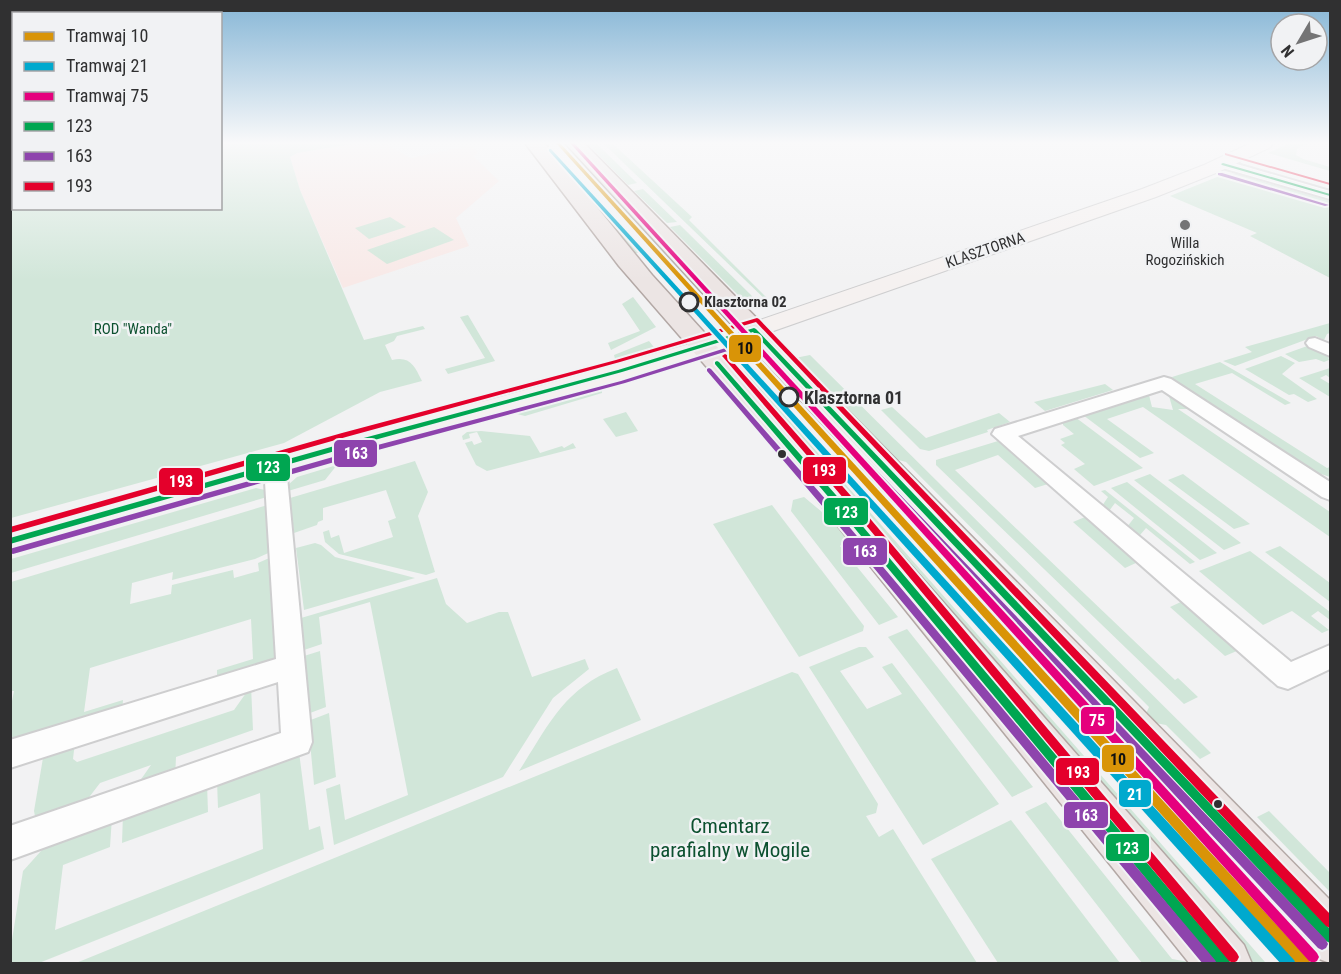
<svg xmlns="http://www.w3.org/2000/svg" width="1341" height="974" viewBox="0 0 1341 974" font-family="'Roboto Condensed',sans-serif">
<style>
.education{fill:#f8e9e7}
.green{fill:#d1e6d9}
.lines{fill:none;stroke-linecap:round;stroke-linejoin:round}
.street-casing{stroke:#cececf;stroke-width:4}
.secondary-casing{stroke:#cececf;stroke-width:2}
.primary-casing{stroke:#b3a8a5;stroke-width:3}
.street{fill:#fdfdfd;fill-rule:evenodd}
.secondary{fill:#f5f1f0;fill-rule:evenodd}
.primary{fill:#ece5e4;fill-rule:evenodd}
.bus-1-casing{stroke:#f1f2f4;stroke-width:4}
.bus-2-casing{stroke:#f1f2f4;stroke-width:4}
.bus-3-casing{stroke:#f1f2f4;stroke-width:4}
.bus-1{fill:#00a651;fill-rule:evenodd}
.bus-2{fill:#8e44ad;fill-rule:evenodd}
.bus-3{fill:#e4002b;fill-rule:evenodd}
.tram-1-casing{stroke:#f1f2f4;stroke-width:4}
.tram-2-casing{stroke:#f1f2f4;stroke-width:4}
.tram-3-casing{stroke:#f1f2f4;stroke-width:4}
.tram-1{fill:#d99407;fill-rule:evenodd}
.tram-2{fill:#00a9ce;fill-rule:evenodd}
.tram-3{fill:#e5007d;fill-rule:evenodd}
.poi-dot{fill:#747475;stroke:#f1f2f4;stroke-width:2}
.stop-dot{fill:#f1f2f4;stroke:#303031;stroke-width:3}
.bus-dot{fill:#303031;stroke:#f1f2f4;stroke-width:2}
.labels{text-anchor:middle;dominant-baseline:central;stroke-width:5;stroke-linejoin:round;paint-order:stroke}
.far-poi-label{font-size:15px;fill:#303031;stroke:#f1f2f4}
.far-street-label{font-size:15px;fill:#303031;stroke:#f1f2f4}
.far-stop-label{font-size:15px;font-weight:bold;fill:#303031;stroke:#f1f2f4;text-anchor:start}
.far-park-label{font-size:15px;fill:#0d5130;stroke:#f1f2f4}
.stop-label{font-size:18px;font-weight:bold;fill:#303031;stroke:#f1f2f4;text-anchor:start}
.near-park-label{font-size:21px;fill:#0d5130;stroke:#f1f2f4}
.line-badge{stroke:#f1f2f4;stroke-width:2}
.badge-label{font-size:16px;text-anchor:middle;font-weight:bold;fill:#fff}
.pale-badge-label{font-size:16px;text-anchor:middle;font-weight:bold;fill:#111}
</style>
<rect width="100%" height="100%" fill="#f2f2f3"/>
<polygon class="education" points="359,143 384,143 411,158 471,145 478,153 473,156 499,181 456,218 469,246 343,288 300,190 290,157 297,153"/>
<g class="green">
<path d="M11,143H14V208H220L221,143H359L297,153L290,157L300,190L364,340L423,326L425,329L397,336L394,341L385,345L392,360C410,356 414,365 422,381L380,392L284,443L11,518Z"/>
<polygon points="542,143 546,143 642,252 632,254 589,196"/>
<polygon points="562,143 566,143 723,310 717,311"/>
<polygon points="587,143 596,143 637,183 628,185"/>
<polygon points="603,143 612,143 692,217 689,220 776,307 774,308"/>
<polygon points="1290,143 1307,143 1297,149 1296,155 1303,159 1330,167 1330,171 1268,153"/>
<polygon points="1227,173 1237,174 1330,201 1330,278 1250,236 1257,233 1170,196"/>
<polygon points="643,189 677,222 667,223 634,191"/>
<polygon points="390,217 406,227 369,239 355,228"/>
<polygon points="680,225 751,295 755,301 746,303 670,227"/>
<polygon points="434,227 454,240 387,264 367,250"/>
<polygon points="633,297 656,327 611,350 608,343 640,331 622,304"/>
<polygon points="468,315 495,361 448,374 445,369 485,358 460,317"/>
<polygon points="1330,323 1330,333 1327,334 1324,340 1316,336 1235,366 1223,361 1252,352 1245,347"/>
<polygon points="649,341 657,351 622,361 615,359 614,355"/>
<polygon points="1310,345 1327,354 1329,360 1324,362 1316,359 1299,362 1285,354"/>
<polygon points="810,355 1211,753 1200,759 1166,725 1150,722 1144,718 1149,707 906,462 891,458 795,358"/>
<polygon points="1281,356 1295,363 1282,374 1317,399 1308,402 1294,394 1289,395 1245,369"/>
<polygon points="1220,362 1291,403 1285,405 1232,373 1195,384 1327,468 1330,467 1330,477 1312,471 1175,383 1172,377"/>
<polygon points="1330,368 1330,378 1326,375 1320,378 1330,384 1330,397 1299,378"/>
<polygon points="746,371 1265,962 1268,963 1249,963 739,373"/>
<polygon points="1105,384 1113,390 1045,411 1034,402"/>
<polygon points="596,388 602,390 602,393 525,416 517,414 522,410"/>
<polygon points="1149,395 1152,407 1173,410 1169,396 1193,409 1178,409 1330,512 1330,537 1143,407 1107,419 1154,453 1140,458 1083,415"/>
<polygon points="892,407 926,438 999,413 1010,422 987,430 988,432 929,451 920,449 881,410"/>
<polygon points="626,412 638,431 616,437 603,419"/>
<polygon points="1075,417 1143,468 1094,486 1074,469 1085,464 1061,445 1065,443 1060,439 1074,434 1063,425 1063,421"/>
<polygon points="481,431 530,436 540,453 562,446 564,448 573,443 576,448 487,471 476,465 465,443 472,441 474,445 482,442 477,432 469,434 470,438 463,440 462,436 467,432"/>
<polygon points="998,441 1048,484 1035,488 998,455 955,470 1175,680 1178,678 1198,697 1184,704 936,465 936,460"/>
<polygon points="415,461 428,492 418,516 435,572 426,575 339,554 325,542 323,532 329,530 331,538 339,535 344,553 393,537 388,521 396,518 386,490 323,508 323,520 318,522 317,525 294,533 290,498"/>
<polygon points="866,463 1308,938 1297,945 858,465"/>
<polygon points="337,465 325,480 288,491 288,485 297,477"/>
<polygon points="1150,474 1241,543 1224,550 1134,480"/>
<polygon points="1183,474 1250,524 1234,529 1168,480"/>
<polygon points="1127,482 1217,553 1200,560 1111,488"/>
<polygon points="256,488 265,490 267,497 11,573 11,559"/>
<polygon points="1105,490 1195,562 1190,564 1146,528 1140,535 1127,527 1134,518 1115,503 1109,511 1102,506 1108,497 1101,491"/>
<polygon points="804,497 834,522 847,539 840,546 898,617 879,625 791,511 793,500"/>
<polygon points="271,504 275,550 255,559 172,580 173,572 132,583 130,604 171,594 172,585 233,570 234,578 259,571 258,563 276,555 281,654 272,664 217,683 217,670 253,659 251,619 90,668 84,712 123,700 122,713 11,748 11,706 14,691 11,691 11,582"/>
<polygon points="772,505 864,626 863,631 799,657 713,524"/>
<polygon points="1085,517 1138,562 1125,568 1073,522"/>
<polygon points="315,543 321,545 335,557 415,578 304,610 296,548"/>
<polygon points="1280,546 1330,583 1330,602 1265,552"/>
<polygon points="1250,551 1330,612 1330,620 1318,611 1311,616 1329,630 1322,633 1292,611 1263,625 1199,571"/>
<polygon points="437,578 446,604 467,623 499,612 508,612 532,677 585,659 589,669 553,698 503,777 334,845 326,789 340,784 345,820 408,795 370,602 319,617 322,644 304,650 301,618"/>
<polygon points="1183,601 1239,650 1225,656 1170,607"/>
<polygon points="907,629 1033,787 1012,797 888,637"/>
<polygon points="859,647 866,647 874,657 840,671 867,709 902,694 882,667 892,663 999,804 923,845 809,667"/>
<polygon points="320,651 326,707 310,713 304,656"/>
<path d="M617,668L641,720L519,771C549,725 563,689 617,668Z"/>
<polygon points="792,672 798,674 878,804 876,813 866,816 879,837 893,829 977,963 76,963"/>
<polygon points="251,686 253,730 176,757 175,780 130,795 151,765 100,783 77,813 37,827 34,811 44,752 75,742 73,759 77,762 234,710"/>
<polygon points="329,713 336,777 314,785 308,721"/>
<polygon points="299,752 309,830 320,826 324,849 39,963 11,964 11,946 23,871 41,851 62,835 112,817 110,847 63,865 55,930 263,849 260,793 218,808 217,781"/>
<polygon points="207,784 208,812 122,843 123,814"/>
<polygon points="1046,802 1172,959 1195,963 1142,963 1025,812"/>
<polygon points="1269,811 1330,873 1330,892 1257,817"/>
<polygon points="1011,820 1120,963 998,963 931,859"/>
</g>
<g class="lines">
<defs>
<g id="street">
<polygon points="1223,160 1330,191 1330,199 1219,167 1217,164"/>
<polygon points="1315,338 1330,344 1330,356 1309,347 1306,343 1309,339"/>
<polygon points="1164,377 1171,379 1330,482 1330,500 1322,497 1162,390 1018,436 1291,662 1330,645 1330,669 1288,689 1278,686 992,434 995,429"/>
<polygon points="275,459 283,461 286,466 312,742 308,752 10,860 10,826 281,733 278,682 10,768 10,740 276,659 264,466 267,461"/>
</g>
<polygon id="secondary" points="1251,143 1273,143 1271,147 1216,173 1156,197 711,353 506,413 403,439 10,553 10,528 385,426 489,400 693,343 1142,189 1204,165"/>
<g id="primary">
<polygon points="525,143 544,143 553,153 652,275 771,406 1244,945 1252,964 1190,964 751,418 619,266"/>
<polygon points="565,143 584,143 1330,900 1330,963 1311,956"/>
</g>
</defs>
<use href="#street" class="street-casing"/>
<use href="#secondary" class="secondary-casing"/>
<use href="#primary" class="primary-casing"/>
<use href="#street" class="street"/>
<use href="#secondary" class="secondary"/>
<use href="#primary" class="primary"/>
<defs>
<g id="bus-1">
<polygon points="1223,163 1330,194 1330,196 1222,165 1221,164"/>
<polygon points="754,328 756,329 1330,929 1330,943 1326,941 753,332 622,372 349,447 10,544 10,538 345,443 618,370"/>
<polygon points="717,361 719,362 843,503 1229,960 1231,964 1217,964 837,507 715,364 715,362"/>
</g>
<g id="bus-2">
<polygon points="1218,173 1222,173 1329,205 1325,206 1218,175"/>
<polygon points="751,340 753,341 1326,940 1328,944 1326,948 1322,950 1318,948 750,344 625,383 352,457 13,554 10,553 10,549 13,548 347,453 621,381"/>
<polygon points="709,368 711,369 835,510 1215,960 1217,964 1203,964 829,514 707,371 707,369"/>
</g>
<g id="bus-3">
<polygon points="1225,153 1330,183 1330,185 1225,155"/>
<polygon points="757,318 759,319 1330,914 1330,928 1326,926 756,322 620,362 346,437 10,533 10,527 342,433 616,360"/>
<polygon points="725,354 727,355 851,496 1237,953 1239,957 1237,961 1233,963 1229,961 845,500 723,357 722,356"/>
</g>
</defs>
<use href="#bus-1" class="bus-1-casing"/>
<use href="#bus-2" class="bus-2-casing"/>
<use href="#bus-3" class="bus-3-casing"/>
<use href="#bus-1" class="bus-1"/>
<use href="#bus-2" class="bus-2"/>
<use href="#bus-3" class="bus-3"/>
<defs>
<polygon id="tram-1" points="556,143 560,143 1309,960 1311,964 1296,964"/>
<polygon id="tram-2" points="549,149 551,149 1294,960 1296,964 1281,964 549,151"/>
<polygon id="tram-3" points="570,143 574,143 1317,953 1319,957 1317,961 1313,963 1309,961"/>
</defs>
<use href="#tram-1" class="tram-1-casing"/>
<use href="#tram-2" class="tram-2-casing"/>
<use href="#tram-3" class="tram-3-casing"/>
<use href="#tram-1" class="tram-1"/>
<use href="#tram-2" class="tram-2"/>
<use href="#tram-3" class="tram-3"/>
</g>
<linearGradient id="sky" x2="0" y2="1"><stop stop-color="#86b6d6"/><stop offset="0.51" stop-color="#f9f9fa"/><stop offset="1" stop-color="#f9f9fa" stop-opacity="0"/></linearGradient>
<rect width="1341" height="280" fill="url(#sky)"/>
<circle class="poi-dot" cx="1185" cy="225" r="6"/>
<g class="stop-dot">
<circle cx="689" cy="302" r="9"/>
<circle cx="789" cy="397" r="9"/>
</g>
<g class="bus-dot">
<circle cx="782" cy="454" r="5"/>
<circle cx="1218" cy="804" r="5"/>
</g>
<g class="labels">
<g class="far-poi-label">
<text x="1185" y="243">Willa<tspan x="1185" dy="17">Rogozińskich</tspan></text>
</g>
<g class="far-street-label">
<text transform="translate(985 250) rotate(-19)">KLASZTORNA</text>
</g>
<g class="far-stop-label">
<text x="704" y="302">Klasztorna 02</text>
</g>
<g class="far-park-label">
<text x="133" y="329">ROD "Wanda"</text>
</g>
<g class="stop-label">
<text x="804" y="397">Klasztorna 01</text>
</g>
<g class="near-park-label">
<text x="730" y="826">Cmentarz<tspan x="730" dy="24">parafialny w Mogile</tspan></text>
</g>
</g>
<g class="line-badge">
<rect x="728" y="334" width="34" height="29" rx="6" fill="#d99407"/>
<rect x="333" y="439" width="45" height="29" rx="6" fill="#8e44ad"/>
<rect x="245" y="453" width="46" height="29" rx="6" fill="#00a651"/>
<rect x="802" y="456" width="45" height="29" rx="6" fill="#e4002b"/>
<rect x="158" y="467" width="46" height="29" rx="6" fill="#e4002b"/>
<rect x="823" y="497" width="46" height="29" rx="6" fill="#00a651"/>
<rect x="842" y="537" width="46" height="29" rx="6" fill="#8e44ad"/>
<rect x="1080" y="706" width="35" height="29" rx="6" fill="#e5007d"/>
<rect x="1101" y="744" width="34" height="29" rx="6" fill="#d99407"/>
<rect x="1055" y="757" width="45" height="29" rx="6" fill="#e4002b"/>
<rect x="1118" y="779" width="34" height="29" rx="6" fill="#00a9ce"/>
<rect x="1063" y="801" width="46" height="28" rx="6" fill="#8e44ad"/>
<rect x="1105" y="833" width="45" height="29" rx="6" fill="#00a651"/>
</g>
<g class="badge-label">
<text x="356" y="459">163</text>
<text x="268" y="473">123</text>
<text x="824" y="476">193</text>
<text x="181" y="487">193</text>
<text x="846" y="518">123</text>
<text x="865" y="557">163</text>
<text x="1097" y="726">75</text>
<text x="1078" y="778">193</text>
<text x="1135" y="800">21</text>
<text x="1086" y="821">163</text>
<text x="1127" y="854">123</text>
</g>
<g class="pale-badge-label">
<text x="745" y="354">10</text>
<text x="1118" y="765">10</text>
</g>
<rect width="1341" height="974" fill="none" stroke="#303031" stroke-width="24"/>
<rect x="12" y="12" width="210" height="198" fill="#f1f2f4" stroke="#a4a4a6" stroke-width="1.5"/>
<rect x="24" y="32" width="30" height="9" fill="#d99407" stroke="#a4a4a6" stroke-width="1.5"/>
<text x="66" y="42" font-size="18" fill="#303031">Tramwaj 10</text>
<rect x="24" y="62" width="30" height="9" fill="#00a9ce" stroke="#a4a4a6" stroke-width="1.5"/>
<text x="66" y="72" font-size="18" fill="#303031">Tramwaj 21</text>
<rect x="24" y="92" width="30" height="9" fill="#e5007d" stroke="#a4a4a6" stroke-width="1.5"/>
<text x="66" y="102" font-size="18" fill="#303031">Tramwaj 75</text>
<rect x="24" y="122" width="30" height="9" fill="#00a651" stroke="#a4a4a6" stroke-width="1.5"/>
<text x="66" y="132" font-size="18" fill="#303031">123</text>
<rect x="24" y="152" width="30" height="9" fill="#8e44ad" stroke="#a4a4a6" stroke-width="1.5"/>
<text x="66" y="162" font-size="18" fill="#303031">163</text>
<rect x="24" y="182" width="30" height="9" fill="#e4002b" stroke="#a4a4a6" stroke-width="1.5"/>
<text x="66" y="192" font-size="18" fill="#303031">193</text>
<g transform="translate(1299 42) rotate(231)"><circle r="28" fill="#f1f2f4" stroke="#a4a4a6" stroke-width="1.5"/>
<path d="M0-4.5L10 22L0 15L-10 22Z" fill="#747475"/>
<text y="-9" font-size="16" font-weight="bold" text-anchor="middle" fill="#303031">N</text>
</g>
</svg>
